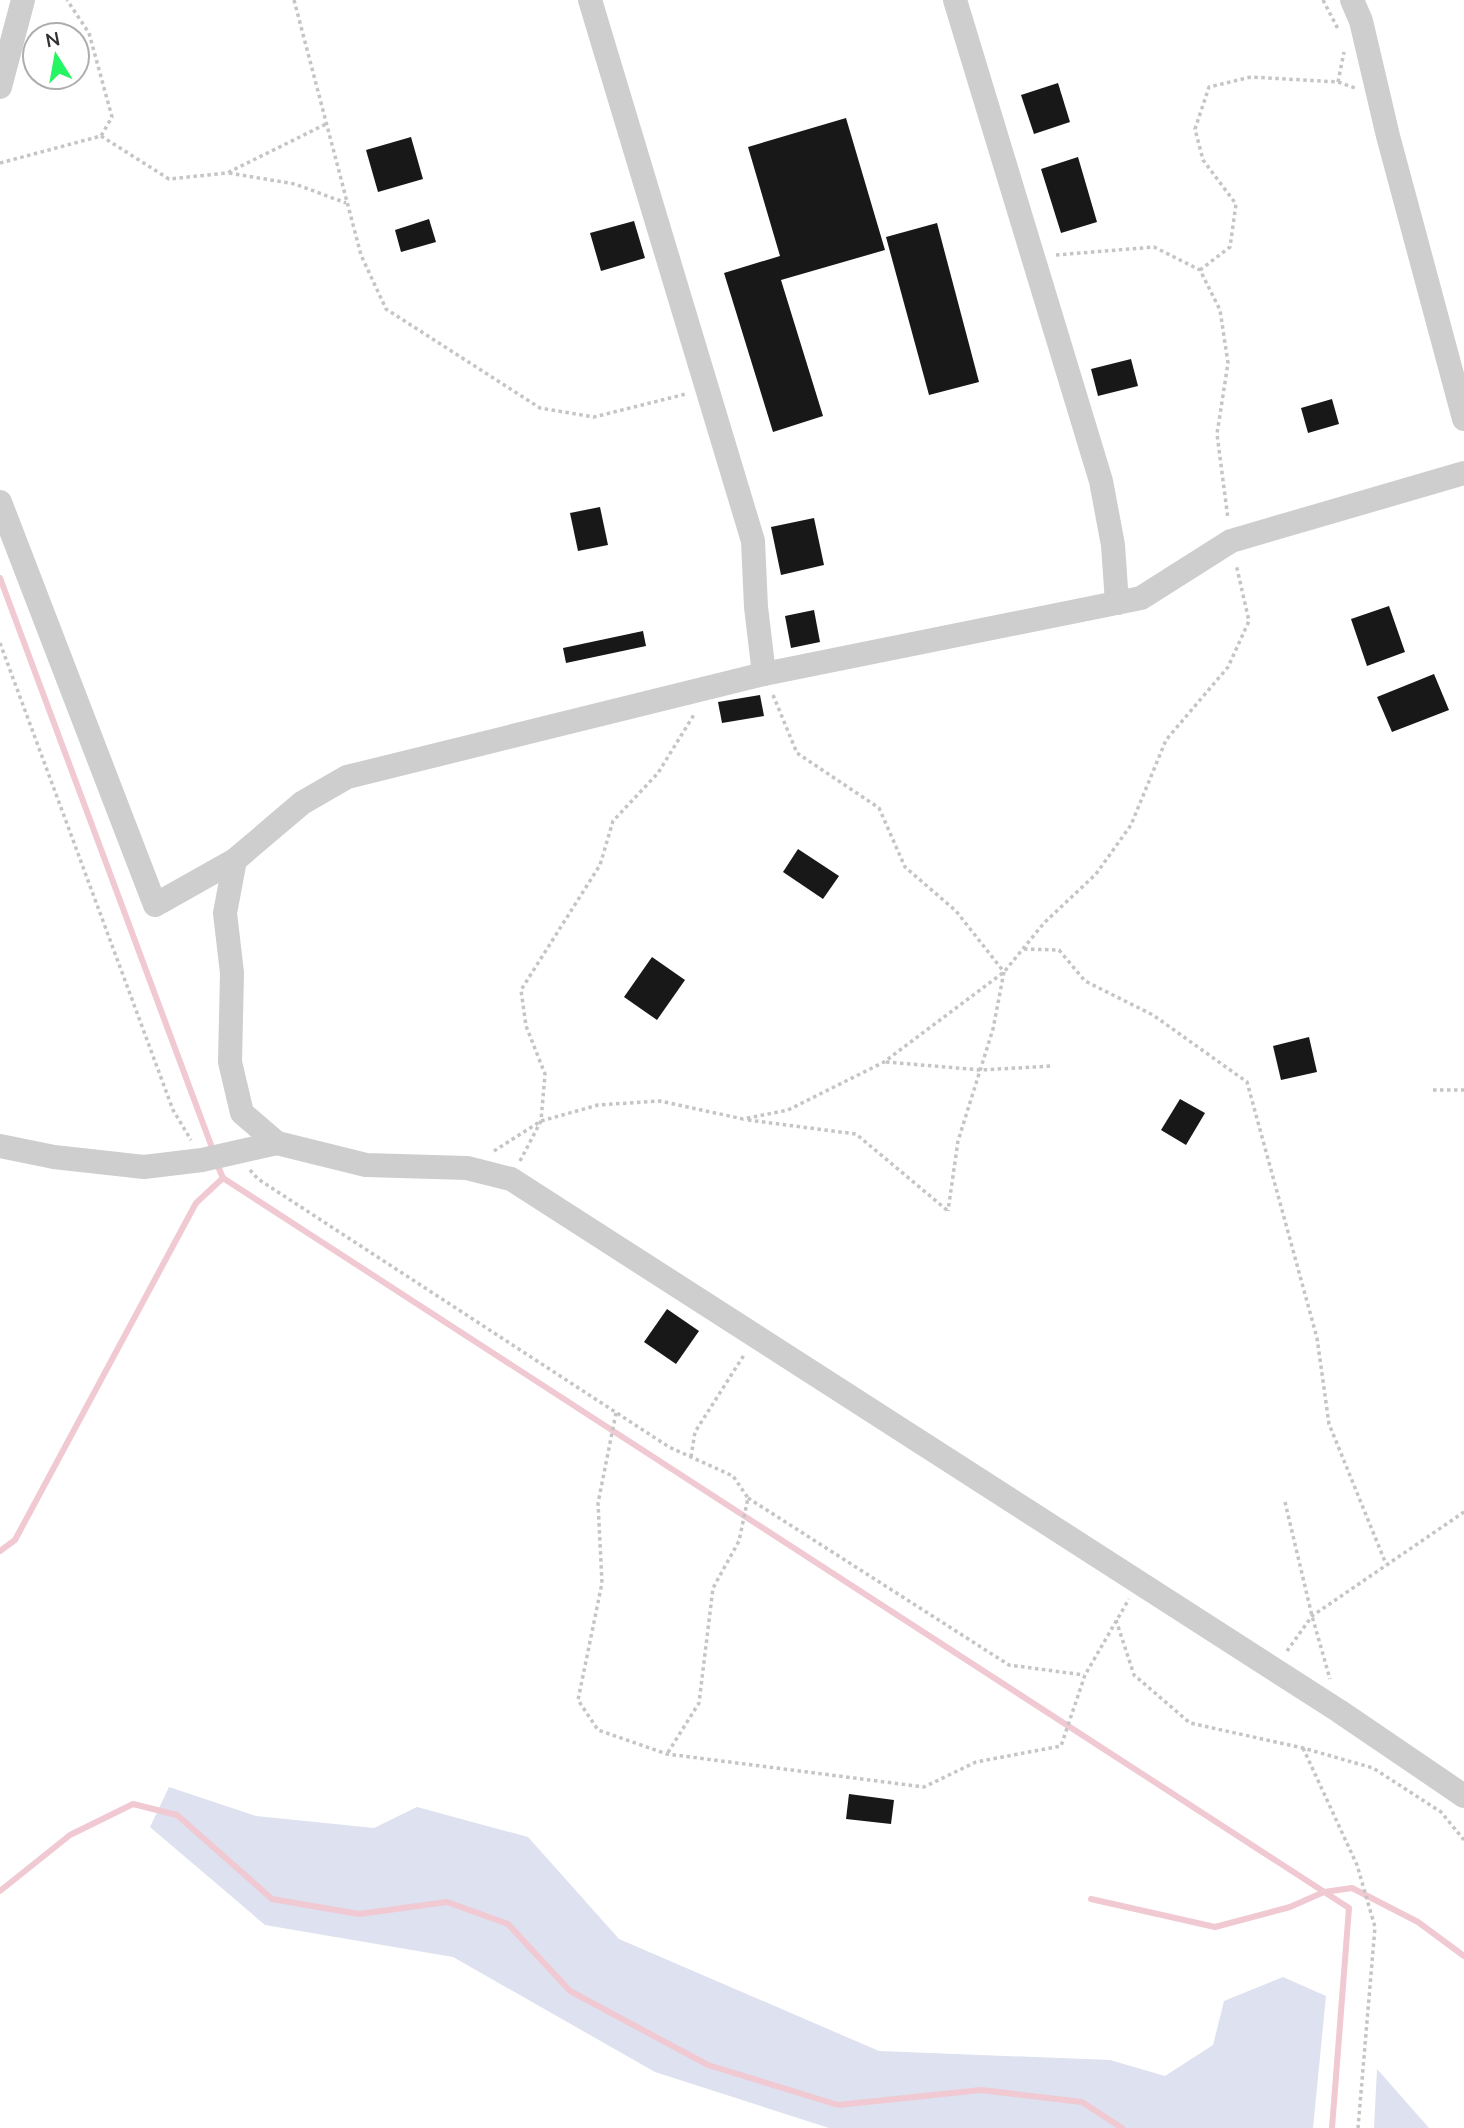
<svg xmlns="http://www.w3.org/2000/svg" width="1464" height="2128" viewBox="0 0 1464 2128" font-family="'Nunito Sans',sans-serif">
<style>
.green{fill:#dee1ef}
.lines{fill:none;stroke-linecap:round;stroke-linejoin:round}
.stream{stroke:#f0c9d3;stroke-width:6}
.building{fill:#181818}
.path{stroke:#c5c5c5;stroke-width:3.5;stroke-dasharray:3.5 3.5;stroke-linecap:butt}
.minor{stroke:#cecece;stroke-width:24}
</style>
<rect width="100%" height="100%" fill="#fff"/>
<g class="green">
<polygon points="169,1787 256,1816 374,1828 417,1807 528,1837 619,1939 879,2051 1110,2060 1165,2076 1213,2045 1224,2001 1283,1977 1326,1996 1313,2128 829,2128 655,2072 453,1957 265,1925 150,1827"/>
<polygon points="1377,2069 1429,2128 1374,2128"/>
</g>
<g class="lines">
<g class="stream">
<polyline points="0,578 214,1153"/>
<polyline points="217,1164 223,1178 1349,1908 1332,2128"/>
<polyline points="0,1551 15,1540 196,1203 223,1178"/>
<polyline points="0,1891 70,1835 133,1804 177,1815 272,1899 359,1914 447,1902 508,1924 570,1991 708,2065 838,2105 981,2090 1082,2102 1122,2128"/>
<polyline points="1091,1899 1215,1927 1290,1907 1324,1892 1352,1888 1418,1922 1464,1956"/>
</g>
</g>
<g class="building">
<polygon points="1058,83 1070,122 1034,134 1021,95"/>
<polygon points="846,118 885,250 781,280 823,416 773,432 724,273 780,256 748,147"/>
<polygon points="411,137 423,179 378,192 366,150"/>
<polygon points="1078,157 1097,222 1061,233 1041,169"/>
<polygon points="429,219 436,242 401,252 395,230"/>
<polygon points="634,221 645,258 601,271 590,233"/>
<polygon points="937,223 979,382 929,395 886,237"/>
<polygon points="1131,359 1138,386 1098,396 1091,369"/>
<polygon points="1332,399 1339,424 1308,433 1301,408"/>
<polygon points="600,507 608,545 578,551 570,513"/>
<polygon points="814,518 824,565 781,575 771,527"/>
<polygon points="1389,606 1405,652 1367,666 1351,619"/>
<polygon points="814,610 820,642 791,648 785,616"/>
<polygon points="643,631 646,646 566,663 563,648"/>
<polygon points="1434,674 1449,710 1392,732 1377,697"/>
<polygon points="760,695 764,716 722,723 718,702"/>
<polygon points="798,849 839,876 823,899 783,872"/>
<polygon points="652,957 685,980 657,1020 624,997"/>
<polygon points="1309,1037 1317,1072 1281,1080 1273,1046"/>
<polygon points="1180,1099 1205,1113 1186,1145 1161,1130"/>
<polygon points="667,1309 699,1331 676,1364 644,1342"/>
<polygon points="849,1794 894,1800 891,1824 846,1819"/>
</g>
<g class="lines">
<g class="path">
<polyline points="294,0 361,255 386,309 540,408 594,417 686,394"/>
<polyline points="1323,0 1338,29"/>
<polyline points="1338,82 1344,52"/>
<polyline points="101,136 169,179 227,173 326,124"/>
<polyline points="0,163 101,136 112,117 89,33 67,0"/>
<polyline points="229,173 295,184 346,203"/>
<polyline points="1056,255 1154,247 1200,270 1220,310 1228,363 1217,434 1228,519"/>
<polyline points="1200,270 1230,247 1236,204 1203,160 1195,129 1209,87 1251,77 1338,82 1355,88"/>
<polyline points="0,643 173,1110 191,1140"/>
<polyline points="773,695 797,753 879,808 905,867 956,911 1004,972 993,1029 958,1141 948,1211"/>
<polyline points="1024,949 1059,950 1085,981 1153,1015 1247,1082 1317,1338 1329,1424 1386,1564"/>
<polyline points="886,1062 981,1070 1052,1066"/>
<polyline points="1433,1090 1464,1090"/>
<polyline points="748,1120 856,1134 948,1211"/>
<polyline points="494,1151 541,1121 598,1105 660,1101 743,1119 788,1110 884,1062 1004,972 1044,923 1096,874 1131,825 1166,740 1228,667 1249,621 1236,564"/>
<polyline points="520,1161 541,1121 545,1074 526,1026 521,990 600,865 613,821 658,773 695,713"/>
<polyline points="250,1170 258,1179 669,1447 733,1476 748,1498 739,1541 713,1588 699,1703 667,1754"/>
<polyline points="616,1413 598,1503 602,1583 578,1700 598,1730 667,1754 924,1787 976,1762 1061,1746 1085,1675 1129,1599"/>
<polyline points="691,1457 695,1432 744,1355"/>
<polyline points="748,1498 1009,1665 1084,1675"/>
<polyline points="1285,1502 1312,1616 1330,1679"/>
<polyline points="1116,1620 1134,1675 1190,1723 1303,1748 1373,1768 1441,1812 1464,1840"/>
<polyline points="1287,1651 1312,1616 1464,1512"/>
<polyline points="1303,1748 1357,1865 1375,1927 1358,2128"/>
</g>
<g class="minor">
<polyline points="590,0 753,541 756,607 764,674"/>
<polyline points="955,0 1101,481 1113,545 1117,603"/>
<polyline points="1352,0 1361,21 1388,136 1464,419"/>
<polyline points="0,87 23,0"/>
<polyline points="0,502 155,905 235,860 302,803 347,777 764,674 1141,598 1231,541 1464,473"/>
<polyline points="235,860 225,913 232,973 230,1062 242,1113 277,1143 366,1165 467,1168 511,1179 1339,1711 1464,1796"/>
<polyline points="0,1146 54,1157 144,1167 202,1160 277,1143"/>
</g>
</g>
<g transform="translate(56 56) rotate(349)"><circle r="33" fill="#ffffff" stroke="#adadad" stroke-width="2"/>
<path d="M0-5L12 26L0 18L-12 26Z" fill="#25f561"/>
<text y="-10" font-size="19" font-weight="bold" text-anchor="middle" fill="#313131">N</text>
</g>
</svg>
